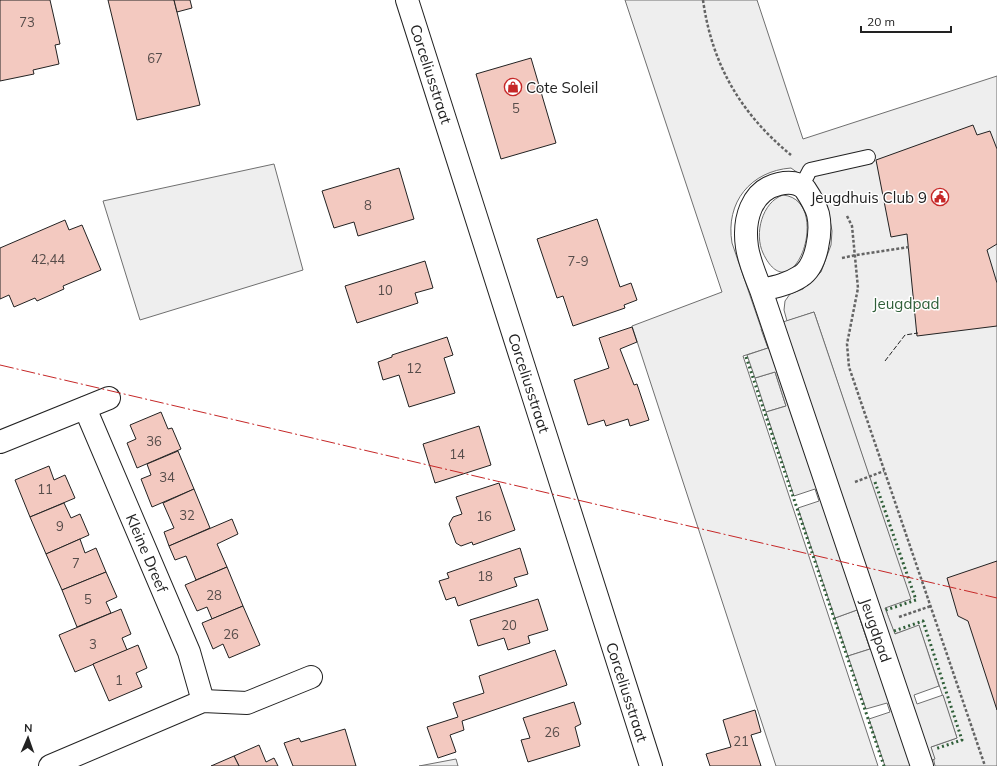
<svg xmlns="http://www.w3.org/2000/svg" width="997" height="766" viewBox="0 0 997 766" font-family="Mulish,sans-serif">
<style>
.green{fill:#eee;stroke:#6f6f6f}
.parking{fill:#ededed;stroke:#6f6f6f}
.building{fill:#f3c9c0;stroke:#222}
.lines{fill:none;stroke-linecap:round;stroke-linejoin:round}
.lane-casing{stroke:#222;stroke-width:16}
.street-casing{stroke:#222;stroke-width:24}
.path{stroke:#646464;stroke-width:2.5;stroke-dasharray:3 2;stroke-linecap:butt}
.lane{stroke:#fff;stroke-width:14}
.street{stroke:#fff;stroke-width:22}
.hedge{stroke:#2f5e38;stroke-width:3;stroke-dasharray:2 3;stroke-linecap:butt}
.fence{stroke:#222;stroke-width:1;stroke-dasharray:5 2;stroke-linecap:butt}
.power{stroke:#c62828;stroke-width:1;stroke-dasharray:14 3 2 3;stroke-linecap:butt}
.labels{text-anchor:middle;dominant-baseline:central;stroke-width:3;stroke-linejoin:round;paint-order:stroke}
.number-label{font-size:13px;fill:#564c4a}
.street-label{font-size:15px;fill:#222;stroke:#fff}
.poi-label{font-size:15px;fill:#222;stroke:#fff;text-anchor:start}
.park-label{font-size:15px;fill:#2f5e38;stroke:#fff}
</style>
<rect width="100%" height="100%" fill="#fff"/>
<g class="green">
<path d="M625,0H757L803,139L997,76V766H935L931,747L957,738L919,626L894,634L885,607L910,599L814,312L787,321L784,310L785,301L790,294L803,289L821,272L831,245L832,231L830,220L816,186L791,168C751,171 725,202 732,243L768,348L743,356L878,766H776L632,326L722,292Z"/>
<polygon points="274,164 303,270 140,320 103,201"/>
<path d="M783,195C834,200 793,317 763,253C754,234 762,202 783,195Z"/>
<polygon points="775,372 786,406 766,412 755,378"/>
<polygon points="857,610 870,649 848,656 835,618"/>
<polygon points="456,759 458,766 419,766"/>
</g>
<polygon class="parking" points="814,312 911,599 885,608 895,634 919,625 939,686 914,695 917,704 943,695 957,738 931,747 935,759 915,766 885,766 869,719 890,712 887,703 866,709 848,656 870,649 857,610 835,618 798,508 819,501 815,489 794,496 766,412 786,406 775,372 755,378 747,355 768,348 761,329"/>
<g class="building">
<polygon points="0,0 50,0 60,44 55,45 59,64 33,70 34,74 0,81"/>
<polygon points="108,0 174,0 200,105 137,120"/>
<polygon points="174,0 190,0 192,8 177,12"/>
<polygon points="531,58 556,143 501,159 476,74"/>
<polygon points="973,125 977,135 990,131 997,149 997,244 987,250 997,283 997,326 917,336 907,234 891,237 876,160"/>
<polygon points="399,168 414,219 358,236 354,222 334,228 322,191"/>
<polygon points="597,219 620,287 631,283 637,300 624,305 625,308 573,326 563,296 557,298 537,239"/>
<polygon points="65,220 69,230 82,225 101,270 63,286 64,289 37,301 35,298 14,307 9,295 0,299 0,248"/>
<polygon points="425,261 433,288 415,293 418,303 357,323 345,286"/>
<polygon points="632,327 637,342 620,349 634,385 637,384 649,420 630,426 628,419 606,426 604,420 588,425 574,380 609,368 599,338"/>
<polygon points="447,337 453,355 444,358 455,393 409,407 399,375 383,380 378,362 392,357 392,355"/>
<polygon points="161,412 168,429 172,428 181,449 137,468 127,443 136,439 130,425"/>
<polygon points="479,426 491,465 435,483 423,444"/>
<polygon points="178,451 194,489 152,507 141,479 151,475 147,464"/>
<polygon points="49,466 54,480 65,475 75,498 30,517 15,480"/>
<polygon points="499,483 515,530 473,545 472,542 461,546 456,543 449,524 453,517 462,514 456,497"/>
<polygon points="194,489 210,528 169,546 164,532 174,528 163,503"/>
<polygon points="64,503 71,518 80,514 89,535 46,554 30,517"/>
<polygon points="232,519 238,534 217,544 227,567 196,580 186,556 175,560 169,546"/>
<polygon points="80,539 85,553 96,548 106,572 62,590 46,554"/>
<polygon points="520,548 528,574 514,578 517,586 458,606 455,597 446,600 439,581 449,578 447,573"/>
<polygon points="997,561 997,710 968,621 958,616 947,578"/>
<polygon points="227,567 243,606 212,619 207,607 197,611 185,585"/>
<polygon points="106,572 117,597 106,602 111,613 77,627 62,590"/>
<polygon points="538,599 548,630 528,636 530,643 508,650 504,638 478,646 470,620"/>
<polygon points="243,606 260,645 229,658 223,644 213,649 202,623"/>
<polygon points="121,609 131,634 122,638 127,650 75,672 59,635"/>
<polygon points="138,645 147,668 136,673 142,687 109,701 93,664"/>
<polygon points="555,650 567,685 462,721 464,730 450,735 456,752 438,758 427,727 458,717 453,703 484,693 479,676"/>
<polygon points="574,702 581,724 575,727 580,746 528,762 521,740 530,738 523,718"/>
<polygon points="755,710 761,732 751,735 761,766 710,766 706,754 731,747 723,720"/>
<polygon points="345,729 356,766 293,766 284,743 299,738 301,742"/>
<polygon points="259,745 266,762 274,758 278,766 239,766 234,756"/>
<polygon points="234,756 239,766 211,766"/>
</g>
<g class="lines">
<defs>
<polyline id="lane" points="801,187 810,170 868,157"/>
<g id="street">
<polyline points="407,0 651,766"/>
<path d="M761,290C775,287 789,284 801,276C817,266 822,231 818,214C816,207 809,195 805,189C798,182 788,182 779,184C751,190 743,220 747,247C749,261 756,277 761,290L922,766"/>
<polyline points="85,408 189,652 203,701"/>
<polyline points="0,442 109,398"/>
<polyline points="50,766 203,701 247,703 311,677"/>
</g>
</defs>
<use href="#lane" class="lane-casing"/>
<use href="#street" class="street-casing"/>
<g class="path">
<path d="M703,0C712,65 741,114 791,155"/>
<polyline points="847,216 852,226 858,288 847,344 849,367 985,766"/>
<polyline points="842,258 856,255 909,247"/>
<polyline points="855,482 884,471"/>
<polyline points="899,617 931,606"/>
</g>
<use href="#lane" class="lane"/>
<use href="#street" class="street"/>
<g class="hedge">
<polyline points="746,357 884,766"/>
<polyline points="875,482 916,600 886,610"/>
<polyline points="894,631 923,621 962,740 935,749"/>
</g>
<polyline class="fence" points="885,361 905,335 918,333"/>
<polyline class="power" points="0,365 997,598"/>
</g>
<defs>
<symbol id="shop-ring" viewBox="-11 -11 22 22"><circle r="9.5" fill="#fff" stroke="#c62828" stroke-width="1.5"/><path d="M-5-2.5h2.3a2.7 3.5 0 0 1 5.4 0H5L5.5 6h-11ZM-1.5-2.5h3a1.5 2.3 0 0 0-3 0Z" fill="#c62828"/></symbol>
<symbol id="civic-ring" viewBox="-11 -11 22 22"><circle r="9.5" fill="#fff" stroke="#c62828" stroke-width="1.5"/><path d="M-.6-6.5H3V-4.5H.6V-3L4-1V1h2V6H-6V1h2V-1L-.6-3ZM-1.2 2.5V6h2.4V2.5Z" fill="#c62828"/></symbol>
</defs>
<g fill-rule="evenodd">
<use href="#shop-ring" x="503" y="77" width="20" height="20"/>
<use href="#civic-ring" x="930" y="187" width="20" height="20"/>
</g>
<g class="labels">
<g class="number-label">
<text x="27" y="22">73</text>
<text x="155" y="58">67</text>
<text x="516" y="108">5</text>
<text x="368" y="205">8</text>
<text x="48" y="259">42,44</text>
<text x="578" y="261">7-9</text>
<text x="385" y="290">10</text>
<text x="414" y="368">12</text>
<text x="154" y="441">36</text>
<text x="457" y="454">14</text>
<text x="167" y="477">34</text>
<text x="45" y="489">11</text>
<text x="187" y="515">32</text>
<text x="484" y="516">16</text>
<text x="60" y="526">9</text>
<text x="76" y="563">7</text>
<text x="485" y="576">18</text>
<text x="214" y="595">28</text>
<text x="88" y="599">5</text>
<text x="509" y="625">20</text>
<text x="231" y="634">26</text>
<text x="93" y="644">3</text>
<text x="119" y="680">1</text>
<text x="552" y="732">26</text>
<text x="741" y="741">21</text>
</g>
<g class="street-label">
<text transform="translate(431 74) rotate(72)">Corceliusstraat</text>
<text transform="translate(529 383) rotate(72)">Corceliusstraat</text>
<text transform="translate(147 553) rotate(67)">Kleine Dreef</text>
<text transform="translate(876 630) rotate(71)">Jeugdpad</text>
<text transform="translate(627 692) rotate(72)">Corceliusstraat</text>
</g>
<g class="poi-label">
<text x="526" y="87">Cote Soleil</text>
<text x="927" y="197" text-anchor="end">Jeugdhuis Club 9</text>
</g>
<g class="park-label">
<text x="906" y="303">Jeugdpad</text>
</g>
</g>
<g transform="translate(28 738) rotate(2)" stroke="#ffffff" stroke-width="3" paint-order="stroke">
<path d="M0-3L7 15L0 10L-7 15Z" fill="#222222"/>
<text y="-6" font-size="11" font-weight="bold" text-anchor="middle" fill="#222222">N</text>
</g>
<path d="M861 26v6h90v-6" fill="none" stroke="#222222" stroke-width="2"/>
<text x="867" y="26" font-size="12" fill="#222222" stroke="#ffffff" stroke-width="3" paint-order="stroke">20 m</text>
</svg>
